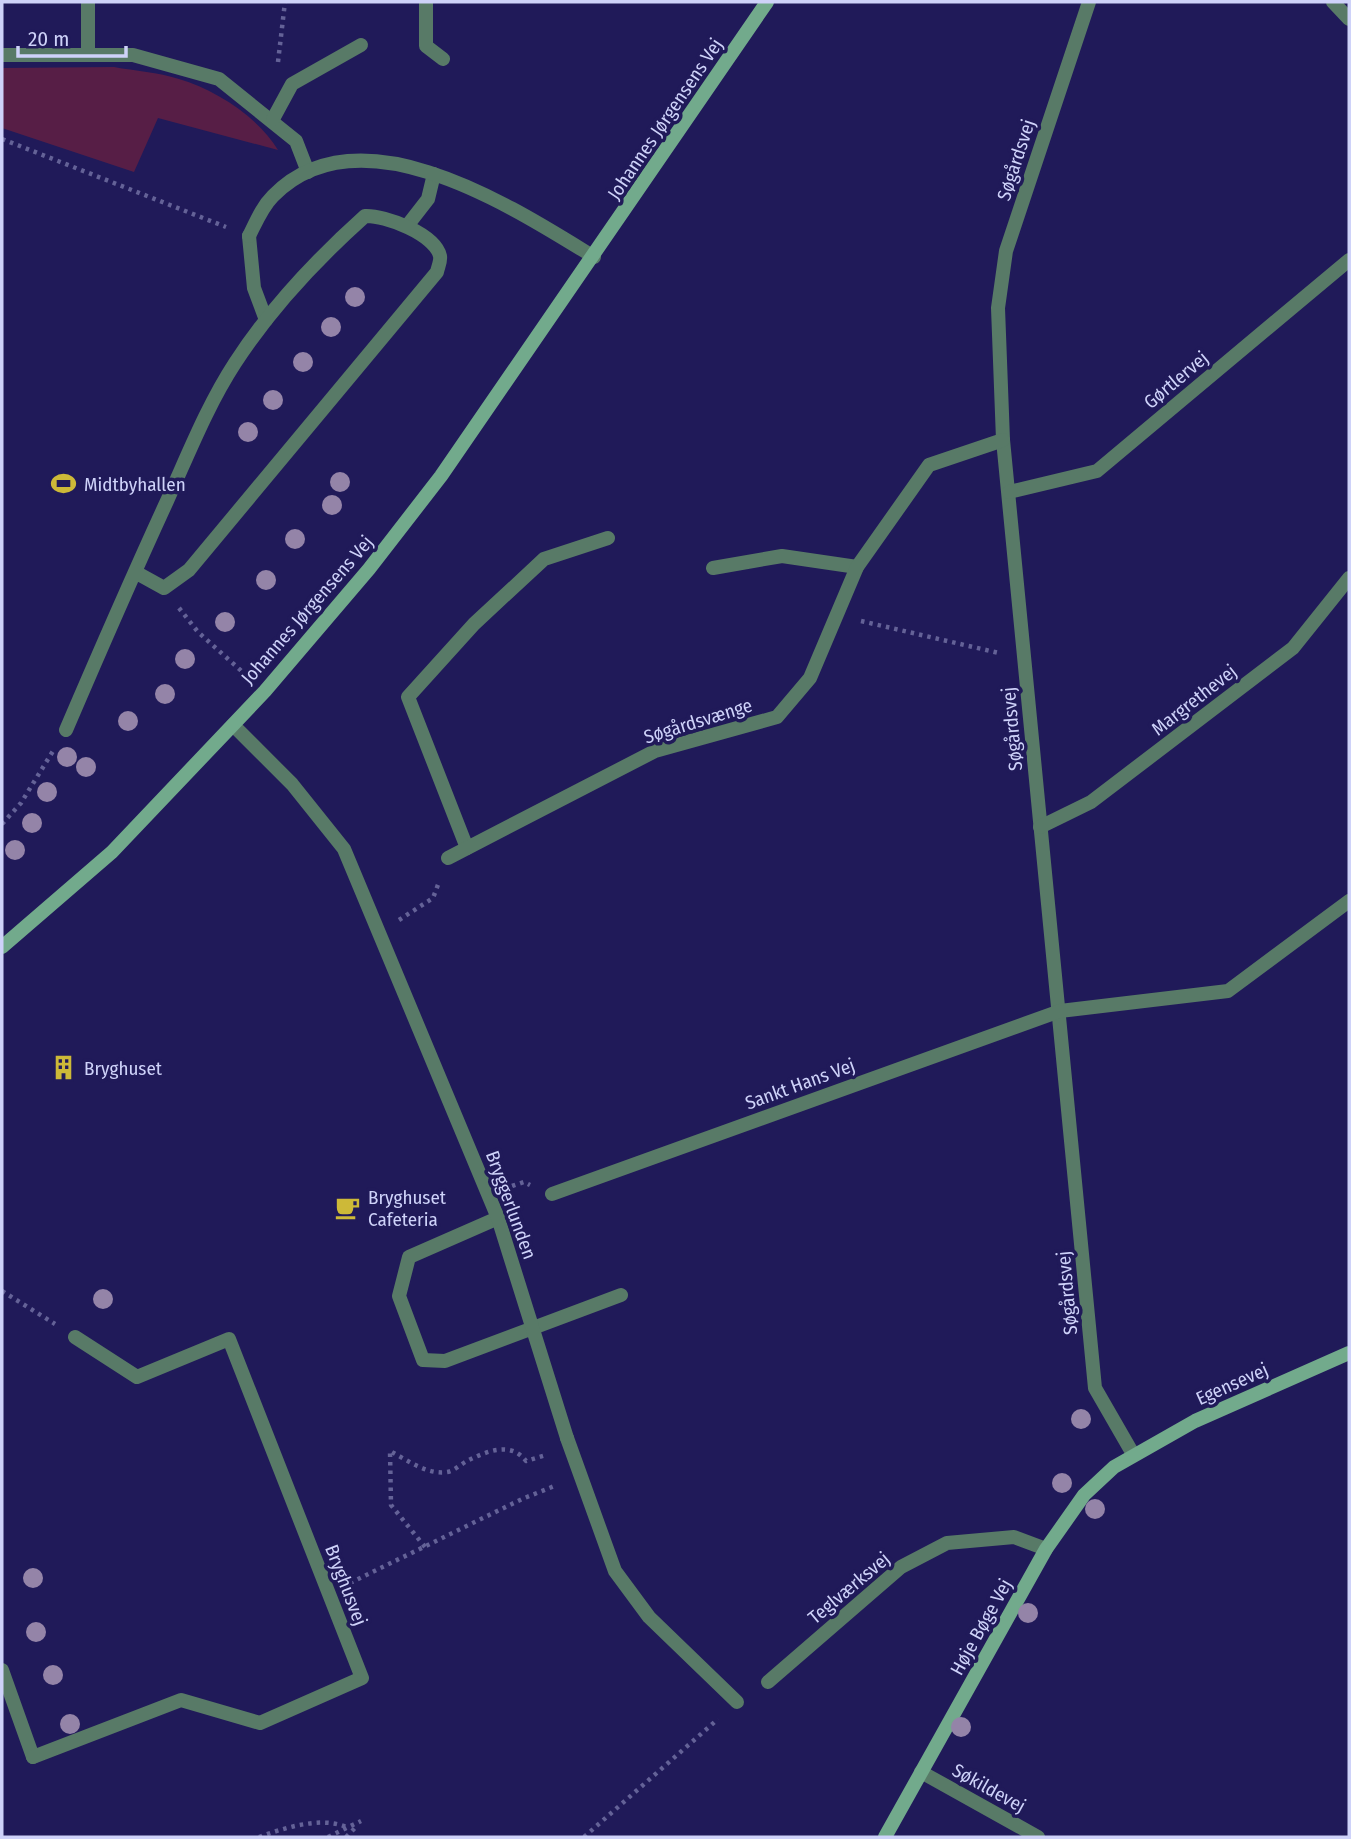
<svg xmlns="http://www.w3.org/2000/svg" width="1351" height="1839" viewBox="0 0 1351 1839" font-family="'Fira Sans Condensed',sans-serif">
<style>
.green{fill:#571e46}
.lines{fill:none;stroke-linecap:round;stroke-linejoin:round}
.path{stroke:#646297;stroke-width:4.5;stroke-dasharray:3.5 5;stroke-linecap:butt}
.lane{stroke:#587a67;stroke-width:14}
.street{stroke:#587a67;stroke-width:14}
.secondary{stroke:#72aa8c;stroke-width:14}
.tree{fill:#9484a8}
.labels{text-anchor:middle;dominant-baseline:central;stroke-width:7;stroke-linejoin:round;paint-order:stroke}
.street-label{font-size:19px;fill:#ced2f9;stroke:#201a59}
.poi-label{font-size:19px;fill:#ced2f9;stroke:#201a59;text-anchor:start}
</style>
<rect width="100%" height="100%" fill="#201a59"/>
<path class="green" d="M114,67C135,71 158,72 179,79C216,90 258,117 278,150L158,118L134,172L2,128V68Z"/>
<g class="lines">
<g class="path">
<polyline points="278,62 285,2"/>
<polyline points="2,139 226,227"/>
<polyline points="179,608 198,632 247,676"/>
<polyline points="861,621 999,653"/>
<polyline points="2,824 21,803 53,751"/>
<polyline points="399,920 433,898 439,882"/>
<polyline points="512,1186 524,1182 530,1185"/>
<polyline points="2,1291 55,1324"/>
<path d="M425,1547L391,1505L390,1451C407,1460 427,1475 447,1472C454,1471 461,1464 467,1461C487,1451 511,1441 526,1461L546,1455"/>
<polyline points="350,1583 522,1499 557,1485"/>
<path d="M259,1837C284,1828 321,1816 346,1827"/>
<polyline points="328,1837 361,1821"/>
<polyline points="346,1837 358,1825"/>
<polyline points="584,1837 718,1719"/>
</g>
<g class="lane">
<polyline points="88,2 88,55"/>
<polyline points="407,226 428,199 434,174"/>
<polyline points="249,236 254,288 266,320"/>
<path d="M66,730C99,653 132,577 167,501C188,455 207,406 235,363C270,309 317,259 365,216C385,215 435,234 440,256C441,261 438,267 437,272L189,570L164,588L135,572"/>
<polyline points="467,848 408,697 474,624 544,559 608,538"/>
<polyline points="498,1218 409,1257 399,1296 423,1360 445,1361 621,1295"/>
<polyline points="567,1438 615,1571 649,1617 737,1702"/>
<polyline points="2,1670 33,1757"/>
</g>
<g class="street">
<polyline points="426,2 426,46 443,59"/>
<polyline points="1089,2 1006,251 998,308 1003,440 1095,1388 1133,1454"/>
<polyline points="1333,2 1349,19"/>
<polyline points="2,55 133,55 219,79 296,141 308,172"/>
<polyline points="273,119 292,84 361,45"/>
<path d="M249,236C256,222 262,207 273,196C360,107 514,208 594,257"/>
<polyline points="1009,492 1097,471 1349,260"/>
<polyline points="713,568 782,556 857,567"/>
<polyline points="233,725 292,784 344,849 498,1218 567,1438"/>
<polyline points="1040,827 1091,802 1293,648 1349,578"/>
<polyline points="448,858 655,751 777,717 810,678 857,567 929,465 1003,440"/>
<polyline points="552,1194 1060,1011 1228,991 1349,901"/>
<polyline points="768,1682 901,1567 947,1543 1014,1537 1046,1549"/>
<polyline points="33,1757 181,1700 260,1723 362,1678 229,1339 137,1377 75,1337"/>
<polyline points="921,1772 1038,1837"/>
</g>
<g class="secondary">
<polyline points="2,947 112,852 265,691 369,569 441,476 767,2"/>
<polyline points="885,1837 1046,1549 1084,1495 1114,1467 1195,1421 1349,1353"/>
</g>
</g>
<g class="tree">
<circle cx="355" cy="297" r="10"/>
<circle cx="331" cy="327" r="10"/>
<circle cx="303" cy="362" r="10"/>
<circle cx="273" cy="400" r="10"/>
<circle cx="248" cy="432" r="10"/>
<circle cx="340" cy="482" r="10"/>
<circle cx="332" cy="505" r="10"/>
<circle cx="295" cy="539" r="10"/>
<circle cx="266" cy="580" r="10"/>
<circle cx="225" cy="622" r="10"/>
<circle cx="185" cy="659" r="10"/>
<circle cx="165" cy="694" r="10"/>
<circle cx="128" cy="721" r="10"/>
<circle cx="67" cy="757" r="10"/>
<circle cx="86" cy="767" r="10"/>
<circle cx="47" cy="792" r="10"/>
<circle cx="32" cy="823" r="10"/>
<circle cx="15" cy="850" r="10"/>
<circle cx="103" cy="1299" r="10"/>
<circle cx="1081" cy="1419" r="10"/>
<circle cx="1062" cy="1483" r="10"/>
<circle cx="1095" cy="1509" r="10"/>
<circle cx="33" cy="1578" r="10"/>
<circle cx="1028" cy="1613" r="10"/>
<circle cx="36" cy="1632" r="10"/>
<circle cx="53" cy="1675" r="10"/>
<circle cx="70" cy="1724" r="10"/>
<circle cx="961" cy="1727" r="10"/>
</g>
<defs>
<symbol id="stadium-bare" viewBox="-9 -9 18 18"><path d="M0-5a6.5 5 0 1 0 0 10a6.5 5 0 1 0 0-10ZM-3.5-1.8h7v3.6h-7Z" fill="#cdb938" stroke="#201a59" stroke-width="2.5" paint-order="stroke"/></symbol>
<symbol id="building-bare" viewBox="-9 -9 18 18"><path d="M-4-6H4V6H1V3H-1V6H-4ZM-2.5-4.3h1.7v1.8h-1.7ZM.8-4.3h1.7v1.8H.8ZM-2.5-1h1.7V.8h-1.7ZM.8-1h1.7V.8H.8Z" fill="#cdb938" stroke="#201a59" stroke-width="2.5" paint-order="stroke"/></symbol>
<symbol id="cafe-bare" viewBox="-9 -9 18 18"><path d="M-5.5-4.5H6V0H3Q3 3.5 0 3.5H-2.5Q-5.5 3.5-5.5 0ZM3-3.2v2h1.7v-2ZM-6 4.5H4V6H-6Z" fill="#cdb938" stroke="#201a59" stroke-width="2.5" paint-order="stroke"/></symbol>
</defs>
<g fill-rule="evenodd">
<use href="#stadium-bare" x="46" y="466" width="35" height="35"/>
<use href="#building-bare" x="46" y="1050" width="35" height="35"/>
<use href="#cafe-bare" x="330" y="1190" width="35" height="35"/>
</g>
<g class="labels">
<g class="street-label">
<text transform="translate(665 119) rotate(-56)">Johannes Jørgensens Vej</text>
<text transform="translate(1016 160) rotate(-72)">Søgårdsvej</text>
<text transform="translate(1176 380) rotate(-40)">Gørtlervej</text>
<text transform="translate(307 610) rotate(-49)">Johannes Jørgensens Vej</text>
<text transform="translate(1194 700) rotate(-38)">Margrethevej</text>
<text transform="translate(698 721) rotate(-17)">Søgårdsvænge</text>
<text transform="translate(1012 729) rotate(-95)">Søgårdsvej</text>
<text transform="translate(800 1084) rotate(-20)">Sankt Hans Vej</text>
<text transform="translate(511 1205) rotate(70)">Bryggerlunden</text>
<text transform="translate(1067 1293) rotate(-95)">Søgårdsvej</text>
<text transform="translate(1232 1384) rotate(-24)">Egensevej</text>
<text transform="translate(346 1585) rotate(69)">Bryghusvej</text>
<text transform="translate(849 1588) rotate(-40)">Teglværksvej</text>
<text transform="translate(981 1627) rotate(-61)">Høje Bøge Vej</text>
<text transform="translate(989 1788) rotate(29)">Søkildevej</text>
</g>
<g class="poi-label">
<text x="84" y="484">Midtbyhallen</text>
<text x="84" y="1068">Bryghuset</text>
<text x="368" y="1197">Bryghuset<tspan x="368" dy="22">Cafeteria</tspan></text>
</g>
</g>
<rect width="1351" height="1839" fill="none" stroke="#ced2f9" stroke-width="7"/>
<path d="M18 46v10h108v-10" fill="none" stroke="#ced2f9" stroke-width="3.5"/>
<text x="28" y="46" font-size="21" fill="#ced2f9" stroke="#201a59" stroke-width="5" paint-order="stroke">20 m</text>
</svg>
